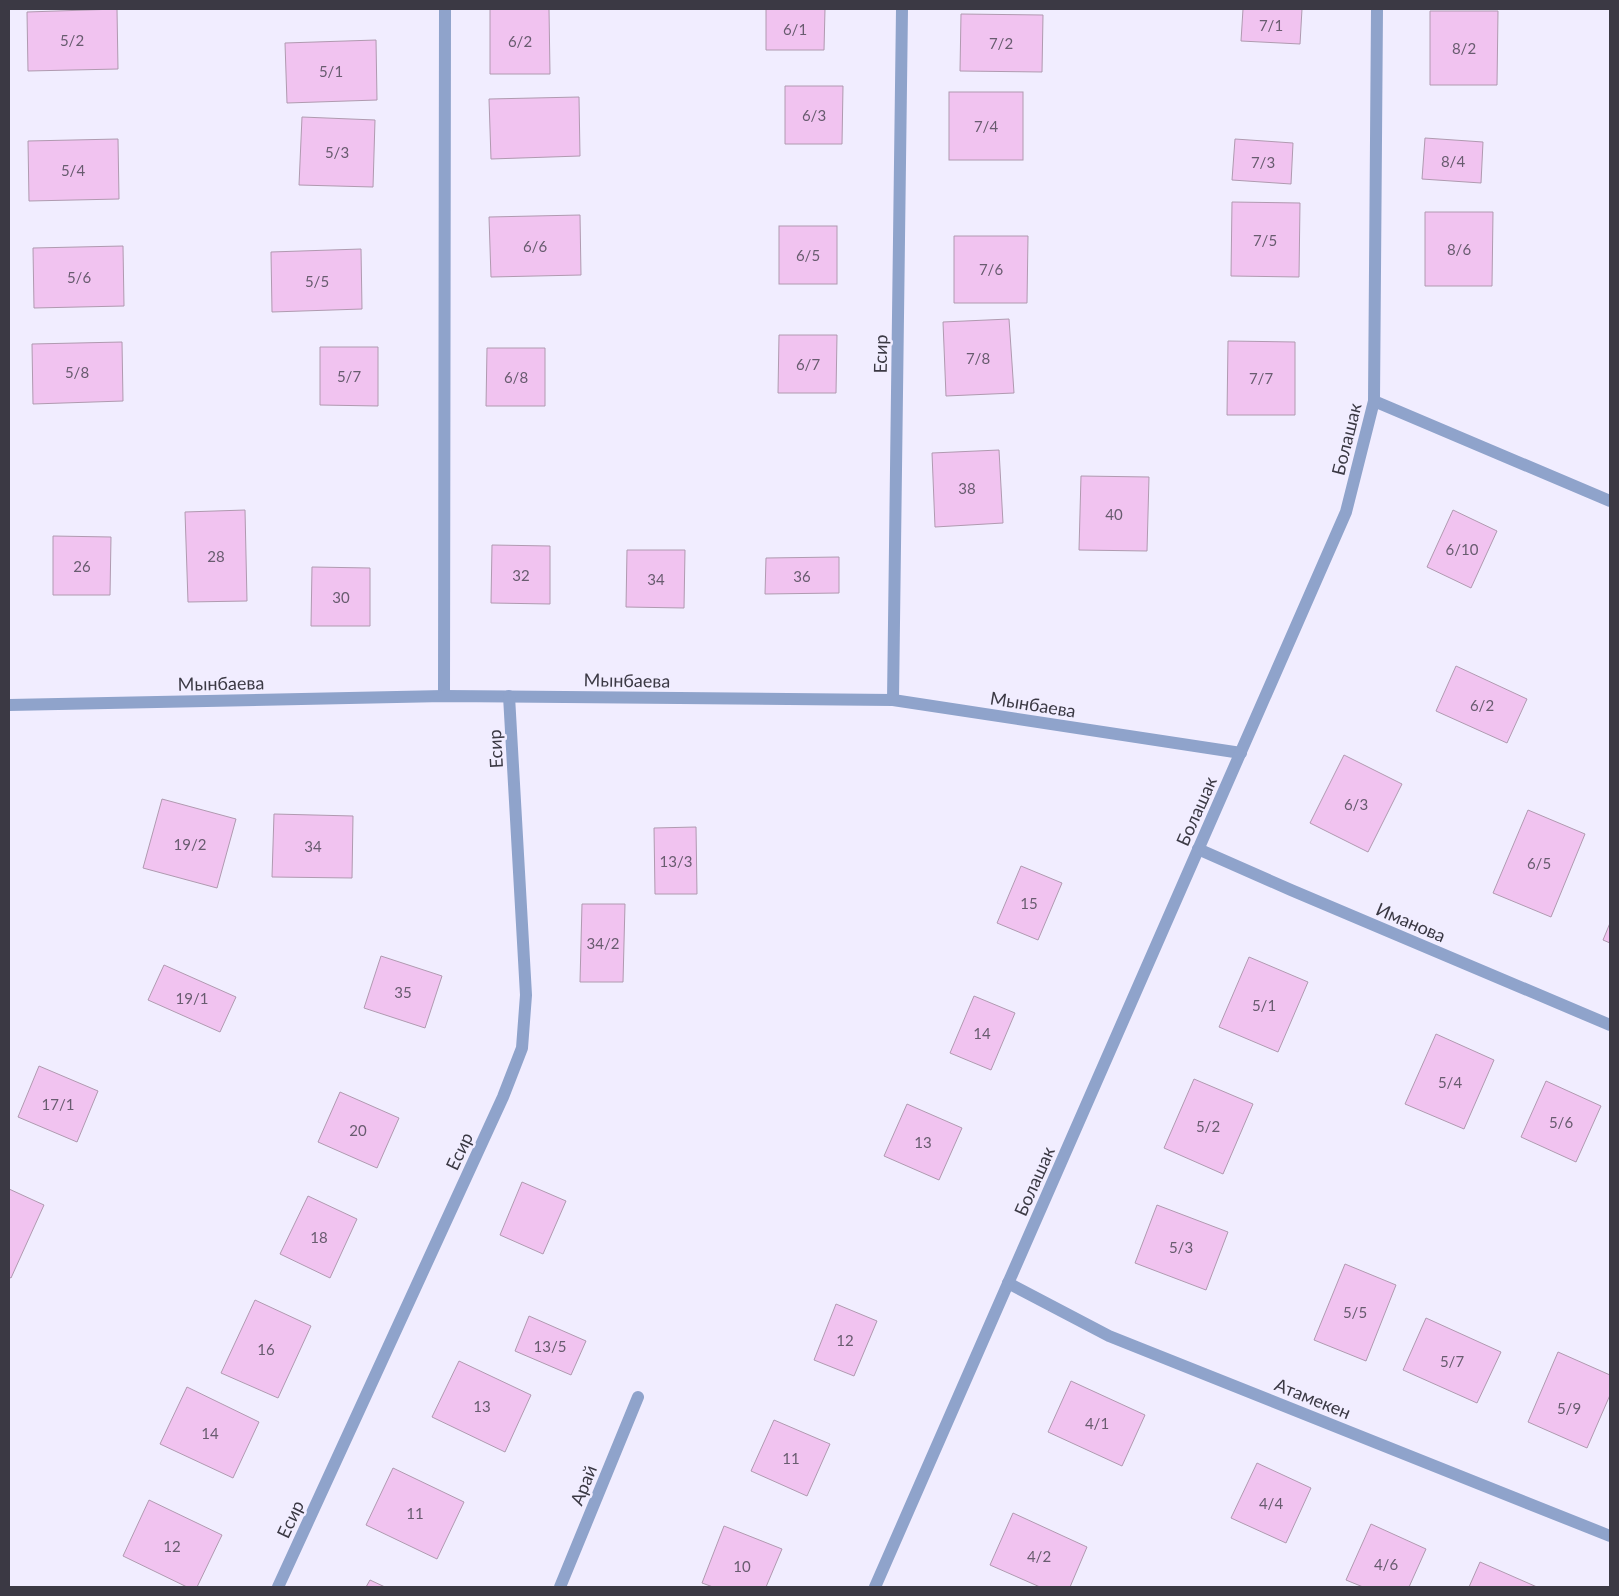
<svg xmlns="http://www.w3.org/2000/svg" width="1619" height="1596" viewBox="0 0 1619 1596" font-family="Lato,sans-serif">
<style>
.building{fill:#f1c3f0;stroke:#b09ab0}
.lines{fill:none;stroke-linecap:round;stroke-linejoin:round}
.minor{stroke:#8fa3cb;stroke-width:12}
.labels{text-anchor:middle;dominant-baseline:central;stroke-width:5;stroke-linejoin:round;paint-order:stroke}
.number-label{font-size:15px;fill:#685c6f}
.street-label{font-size:18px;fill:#3b3944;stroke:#f1edff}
</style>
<rect width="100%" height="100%" fill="#f1edff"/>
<g class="building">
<polygon points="117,9 118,69 28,71 27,12"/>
<polygon points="490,9 549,9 550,74 490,74"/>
<polygon points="766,9 825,9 824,50 766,50"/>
<polygon points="1243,9 1302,9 1300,44 1241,41"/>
<polygon points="1430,11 1498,11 1497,85 1430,85"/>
<polygon points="961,14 1043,15 1042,72 960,71"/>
<polygon points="376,40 377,100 287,103 285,43"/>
<polygon points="785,86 843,86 842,144 785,144"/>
<rect x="949" y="92" width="74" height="68"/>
<polygon points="579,97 580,156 491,159 489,99"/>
<polygon points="302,117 375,120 373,187 299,185"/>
<polygon points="1425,138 1483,142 1481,183 1422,179"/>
<polygon points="118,139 119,199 29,201 28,141"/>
<polygon points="1235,139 1293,143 1291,184 1232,180"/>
<polygon points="1232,202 1300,203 1299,277 1231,276"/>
<polygon points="1425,212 1493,212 1492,286 1425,286"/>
<polygon points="580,215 581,275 491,277 489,217"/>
<rect x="779" y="226" width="58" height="58"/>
<polygon points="954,236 1028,236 1027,303 954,303"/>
<polygon points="123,246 124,306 34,308 33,248"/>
<polygon points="361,249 362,309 272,312 271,252"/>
<polygon points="1009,319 1014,393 946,396 943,322"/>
<polygon points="779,335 837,335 836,393 778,393"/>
<polygon points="1228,341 1295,342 1295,415 1227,415"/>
<polygon points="122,342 123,401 33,404 32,344"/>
<polygon points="320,347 378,347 378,406 320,405"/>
<polygon points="487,348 545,348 545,406 486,406"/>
<polygon points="999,450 1003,523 935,527 932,453"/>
<polygon points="1081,476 1149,477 1147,551 1079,550"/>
<polygon points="245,510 247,601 188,602 185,512"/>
<polygon points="1453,510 1497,531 1471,588 1427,567"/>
<polygon points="53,536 111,537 110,595 53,595"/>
<polygon points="492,545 550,546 550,604 491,603"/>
<polygon points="627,550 685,550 684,608 626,607"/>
<polygon points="839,557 839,593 765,594 766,558"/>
<polygon points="312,567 370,568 370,626 311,626"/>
<polygon points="1456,666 1527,699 1507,743 1436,711"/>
<polygon points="1344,755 1402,784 1368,852 1310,823"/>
<polygon points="162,799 236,819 217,888 143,868"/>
<polygon points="1528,810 1585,834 1551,917 1493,893"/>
<polygon points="274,814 353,816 352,878 272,877"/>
<polygon points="696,827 697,894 655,894 654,828"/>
<polygon points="1021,866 1062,883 1038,940 997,923"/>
<polygon points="582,904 625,904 623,982 580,982"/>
<polygon points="1610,923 1610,943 1603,940"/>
<polygon points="381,956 442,976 425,1028 364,1008"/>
<polygon points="1249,957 1308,982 1278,1052 1219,1027"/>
<polygon points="164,965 236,997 220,1032 148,1000"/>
<polygon points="974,996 1015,1013 991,1070 950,1053"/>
<polygon points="1436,1034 1494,1060 1464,1129 1405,1104"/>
<polygon points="39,1066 98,1091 77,1142 18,1117"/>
<polygon points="1194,1079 1253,1104 1223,1174 1164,1148"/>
<polygon points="1546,1081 1601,1106 1576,1162 1521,1137"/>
<polygon points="340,1092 399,1118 377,1168 318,1142"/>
<polygon points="907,1104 962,1128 939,1180 884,1156"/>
<polygon points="522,1182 566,1201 543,1254 500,1235"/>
<polygon points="9,1189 44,1205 11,1278 9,1277"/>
<polygon points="308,1196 357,1219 330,1278 280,1254"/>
<polygon points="1157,1205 1228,1232 1206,1290 1135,1263"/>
<polygon points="1345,1264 1396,1285 1366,1361 1314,1340"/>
<polygon points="255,1300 311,1326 278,1398 221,1373"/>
<polygon points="836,1304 877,1321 854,1376 814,1360"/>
<polygon points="529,1316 586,1341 571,1375 515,1351"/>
<polygon points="1426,1318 1501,1352 1477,1403 1403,1370"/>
<polygon points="1558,1352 1610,1375 1610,1395 1587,1448 1528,1422"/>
<polygon points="459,1361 531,1395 505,1452 432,1417"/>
<polygon points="1071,1381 1145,1415 1122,1466 1048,1432"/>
<polygon points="187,1387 259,1422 233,1478 160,1444"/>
<polygon points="774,1420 830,1444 807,1496 751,1471"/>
<polygon points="1257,1463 1311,1488 1286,1543 1231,1518"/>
<polygon points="393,1468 464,1502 437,1559 366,1525"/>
<polygon points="149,1500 222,1535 197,1587 187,1587 123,1556"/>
<polygon points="1013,1513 1087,1547 1070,1587 1040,1587 990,1565"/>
<polygon points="1371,1524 1426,1549 1409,1587 1363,1587 1346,1580"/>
<polygon points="724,1526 782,1549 766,1587 713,1587 702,1583"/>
<polygon points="1480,1562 1537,1587 1469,1587"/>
<polygon points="370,1580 385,1587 366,1587"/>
</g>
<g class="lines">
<g class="minor">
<polyline points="1374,401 1610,501"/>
<polyline points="444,696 445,9"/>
<polyline points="893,700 902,9"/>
<polyline points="9,705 444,696 893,700 1241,753"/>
<polyline points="1198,849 1291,890 1610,1025"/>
<polyline points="1008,1283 1109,1336 1610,1536"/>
<polyline points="278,1587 503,1097 522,1048 526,995 509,696"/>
<polyline points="560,1587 638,1397"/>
<polyline points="875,1587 1346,512 1374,401 1377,9"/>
</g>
</g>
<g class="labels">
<g class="number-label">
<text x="1271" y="25">7/1</text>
<text x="795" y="29">6/1</text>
<text x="72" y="40">5/2</text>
<text x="520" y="41">6/2</text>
<text x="1001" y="43">7/2</text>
<text x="1464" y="48">8/2</text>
<text x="331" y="71">5/1</text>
<text x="814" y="115">6/3</text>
<text x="986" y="126">7/4</text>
<text x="337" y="152">5/3</text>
<text x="1453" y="161">8/4</text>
<text x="1263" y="162">7/3</text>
<text x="73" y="170">5/4</text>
<text x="1265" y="240">7/5</text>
<text x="535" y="246">6/6</text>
<text x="1459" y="249">8/6</text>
<text x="808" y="255">6/5</text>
<text x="991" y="269">7/6</text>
<text x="79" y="277">5/6</text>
<text x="317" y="281">5/5</text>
<text x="978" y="358">7/8</text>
<text x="808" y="364">6/7</text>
<text x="77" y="372">5/8</text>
<text x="349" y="376">5/7</text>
<text x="516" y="377">6/8</text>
<text x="1261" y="378">7/7</text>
<text x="967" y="488">38</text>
<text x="1114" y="514">40</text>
<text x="1462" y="549">6/10</text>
<text x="216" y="556">28</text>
<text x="82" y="566">26</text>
<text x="521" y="575">32</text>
<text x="802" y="576">36</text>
<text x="656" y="579">34</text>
<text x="341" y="597">30</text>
<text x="1482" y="705">6/2</text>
<text x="1356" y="804">6/3</text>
<text x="190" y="844">19/2</text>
<text x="313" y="846">34</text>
<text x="676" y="861">13/3</text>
<text x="1539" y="863">6/5</text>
<text x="1029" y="903">15</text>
<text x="603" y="943">34/2</text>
<text x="403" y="992">35</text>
<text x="192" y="998">19/1</text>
<text x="1264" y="1005">5/1</text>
<text x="982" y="1033">14</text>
<text x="1450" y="1082">5/4</text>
<text x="58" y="1104">17/1</text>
<text x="1561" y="1122">5/6</text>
<text x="1208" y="1126">5/2</text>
<text x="358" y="1130">20</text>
<text x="923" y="1142">13</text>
<text x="319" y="1237">18</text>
<text x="1181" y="1247">5/3</text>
<text x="1355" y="1312">5/5</text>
<text x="845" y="1340">12</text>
<text x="550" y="1346">13/5</text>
<text x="266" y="1349">16</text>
<text x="1452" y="1361">5/7</text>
<text x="482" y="1406">13</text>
<text x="1569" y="1408">5/9</text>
<text x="1097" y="1423">4/1</text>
<text x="210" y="1433">14</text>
<text x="791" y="1458">11</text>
<text x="1271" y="1503">4/4</text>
<text x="415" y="1513">11</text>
<text x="172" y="1546">12</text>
<text x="1039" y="1556">4/2</text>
<text x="1386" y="1564">4/6</text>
<text x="742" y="1566">10</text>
</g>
<g class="street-label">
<text transform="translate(880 354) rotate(-89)">Есир</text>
<text transform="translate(1346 439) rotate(-76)">Болашак</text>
<text transform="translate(627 680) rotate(1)">Мынбаева</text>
<text transform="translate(221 683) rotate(-1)">Мынбаева</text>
<text transform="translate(1033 704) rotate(9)">Мынбаева</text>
<text transform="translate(495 749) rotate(-93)">Есир</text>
<text transform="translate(1196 811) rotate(-66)">Болашак</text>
<text transform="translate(1411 922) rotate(23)">Иманова</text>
<text transform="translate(459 1151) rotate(-65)">Есир</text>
<text transform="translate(1034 1181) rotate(-66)">Болашак</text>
<text transform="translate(1313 1398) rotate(22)">Атамекен</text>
<text transform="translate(583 1485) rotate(-68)">Арай</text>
<text transform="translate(290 1519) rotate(-65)">Есир</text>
</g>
</g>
<rect width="1619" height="1596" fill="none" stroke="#3b3944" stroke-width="20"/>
</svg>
